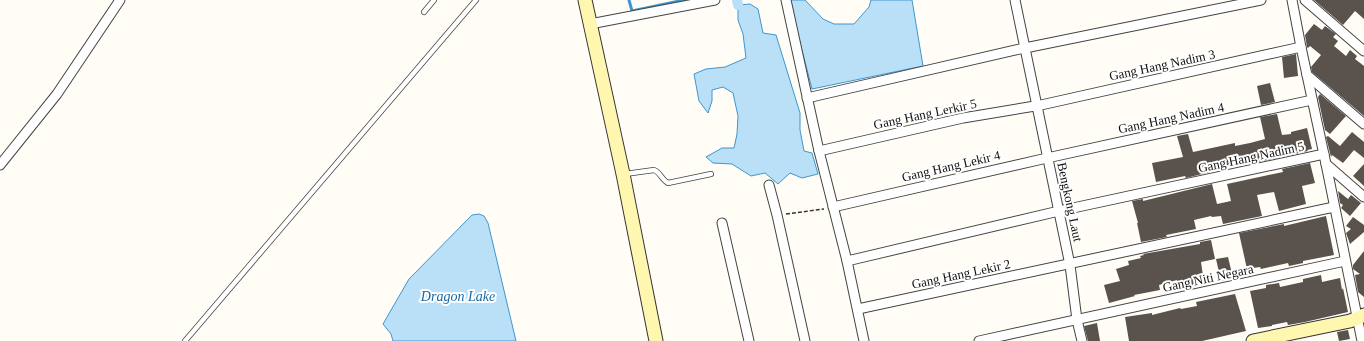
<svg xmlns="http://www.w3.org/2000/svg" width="1364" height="341" viewBox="0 0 1364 341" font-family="'Times New Roman',serif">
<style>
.water{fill:#b9e0f7;stroke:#3f96cf}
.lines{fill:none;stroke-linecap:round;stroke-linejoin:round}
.stream{stroke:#3f96cf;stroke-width:3}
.canal{stroke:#b9e0f7;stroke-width:10}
.building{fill:#5a524d}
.lane-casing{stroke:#444;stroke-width:6}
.street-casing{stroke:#444;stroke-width:11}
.secondary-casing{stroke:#333;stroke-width:15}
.path{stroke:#333;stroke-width:1.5;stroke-dasharray:4 2;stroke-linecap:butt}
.lane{stroke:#fff;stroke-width:4.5}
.street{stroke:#fff;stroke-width:9}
.secondary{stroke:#fff6b0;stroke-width:13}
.labels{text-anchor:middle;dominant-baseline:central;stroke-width:4;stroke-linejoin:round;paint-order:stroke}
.street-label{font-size:13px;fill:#111;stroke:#fff}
.water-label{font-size:14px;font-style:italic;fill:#1768a6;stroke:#fff}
</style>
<rect width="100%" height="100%" fill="#fffdf5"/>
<g class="water">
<polygon points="789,0 805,0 823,19 834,24 854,24 869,7 871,0 912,0 923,66 812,89"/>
<polygon points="750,4 758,9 763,33 776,35 800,113 800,130 804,151 812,153 818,174 802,178 790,173 778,184 765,173 751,176 732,164 713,163 706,157 722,148 734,148 737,134 738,116 733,93 723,87 712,90 712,101 708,113 699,101 694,74 706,69 725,67 746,58 743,34 738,20 738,5"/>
<polygon points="479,214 484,216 488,223 516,341 393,341 391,334 383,324 409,279 472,215"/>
</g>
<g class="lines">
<polyline class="stream" points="629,0 632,11 684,0"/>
<polyline class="canal" points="737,0 738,5"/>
</g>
<g class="building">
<polygon points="1314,0 1364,0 1364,19 1355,11 1343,25"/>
<polygon points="1314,24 1322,30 1325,26 1336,34 1333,37 1338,41 1334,46 1346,56 1350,50 1357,56 1355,59 1364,66 1364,116 1312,72 1311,67 1321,55 1310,46 1308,48 1307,47 1305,35"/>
<polygon points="1296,54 1298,76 1284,78 1282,57"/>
<polygon points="1270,83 1275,102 1261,105 1257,86"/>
<polygon points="1320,94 1346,116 1330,134 1325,130 1318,97"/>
<polygon points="1277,114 1282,135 1291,134 1291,132 1307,128 1312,149 1307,150 1308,151 1254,163 1253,160 1209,170 1210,172 1186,178 1185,176 1156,182 1152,163 1183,157 1177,136 1188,134 1193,152 1235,143 1235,146 1250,143 1265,139 1260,117"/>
<polygon points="1352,132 1364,142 1364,158 1354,150 1343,163 1332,155 1331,157 1326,137 1328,136 1340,146"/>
<polygon points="1310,163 1315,183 1302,186 1306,204 1279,211 1274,192 1257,195 1262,216 1223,224 1221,216 1212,217 1211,216 1194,220 1196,229 1166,235 1167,237 1141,242 1137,223 1138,223 1132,201 1143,199 1143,201 1212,184 1217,204 1231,201 1227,184 1283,172 1282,169"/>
<polygon points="1364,164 1364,186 1353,176"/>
<polygon points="1338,191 1348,199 1351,195 1361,203 1350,216 1341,208 1343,205 1340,203"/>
<polygon points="1326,216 1334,255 1303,261 1303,263 1289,266 1288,263 1261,269 1260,267 1247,269 1239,233 1284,224 1284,226"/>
<polygon points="1353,217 1364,225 1364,232 1350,244 1346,233 1351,229 1346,226"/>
<polygon points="1211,240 1215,259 1201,262 1204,283 1178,288 1177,280 1159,285 1160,290 1134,295 1135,296 1109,303 1104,285 1120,281 1116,269 1129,265 1128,261 1141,258 1140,256 1144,255 1143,254 1200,244 1200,242"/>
<polygon points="1364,251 1364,297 1358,292 1355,275 1360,274 1353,269 1353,265"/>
<polygon points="1228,257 1233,278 1221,281 1216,259"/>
<polygon points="1321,275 1322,282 1340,278 1342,290 1343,288 1348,312 1305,322 1288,325 1287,322 1272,325 1272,326 1258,328 1250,291 1266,288 1266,285 1279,283 1280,287 1303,282 1303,279"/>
<polygon points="1235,294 1246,331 1202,341 1129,341 1125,317 1152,313 1152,315 1180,308 1181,309 1197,306 1196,302"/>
<polygon points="1097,323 1100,341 1088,341 1084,326"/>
<polygon points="1348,330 1350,339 1339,341 1337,332"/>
</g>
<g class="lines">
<defs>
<g id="lane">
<polyline points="424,12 434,0"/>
<path d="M625,174L654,170C660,172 662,180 668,183L711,174"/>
<polyline points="185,341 476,0"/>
</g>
<g id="street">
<polyline points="786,0 819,151 847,261 864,341"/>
<polyline points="1015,0 1070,265 1077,320 1082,341"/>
<polyline points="1292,0 1301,47 1326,164 1362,341"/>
<polyline points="1305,0 1364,51"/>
<polyline points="590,24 715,0"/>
<polyline points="1307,75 1364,124"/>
<polyline points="807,98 1020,49 1261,0"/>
<polyline points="819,151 963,118 1041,105 1301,47"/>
<polyline points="1326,164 1364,197"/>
<polyline points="0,165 57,94 120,0"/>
<polyline points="769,185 777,215 805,341"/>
<polyline points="833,207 1047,158 1312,100"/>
<polyline points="722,223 749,341"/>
<polyline points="847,261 1059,211 1324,154"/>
<polyline points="858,309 1334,207"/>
<polyline points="979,341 1345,261"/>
</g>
<g id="secondary">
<polyline points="585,0 623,174 656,341"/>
<polyline points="1253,341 1350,321 1358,318 1364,315"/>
</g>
</defs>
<use href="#lane" class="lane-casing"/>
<use href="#street" class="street-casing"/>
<use href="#secondary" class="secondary-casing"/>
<polyline class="path" points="786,214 824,209"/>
<use href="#lane" class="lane"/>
<use href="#street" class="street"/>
<use href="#secondary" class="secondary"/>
</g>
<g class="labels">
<g class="street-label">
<text transform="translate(1162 65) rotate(-12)">Gang Hang Nadim 3</text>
<text transform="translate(925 114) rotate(-12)">Gang Hang Lerkir 5</text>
<text transform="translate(1171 118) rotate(-12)">Gang Hang Nadim 4</text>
<text transform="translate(1251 157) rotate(-12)">Gang Hang Nadim 5</text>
<text transform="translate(951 166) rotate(-13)">Gang Hang Lekir 4</text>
<text transform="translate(1070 202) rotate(78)">Bengkong Laut</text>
<text transform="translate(961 274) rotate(-12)">Gang Hang Lekir 2</text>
<text transform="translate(1208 278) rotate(-12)">Gang Niti Negara</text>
</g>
<g class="water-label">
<text x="458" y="296">Dragon Lake</text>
</g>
</g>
</svg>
